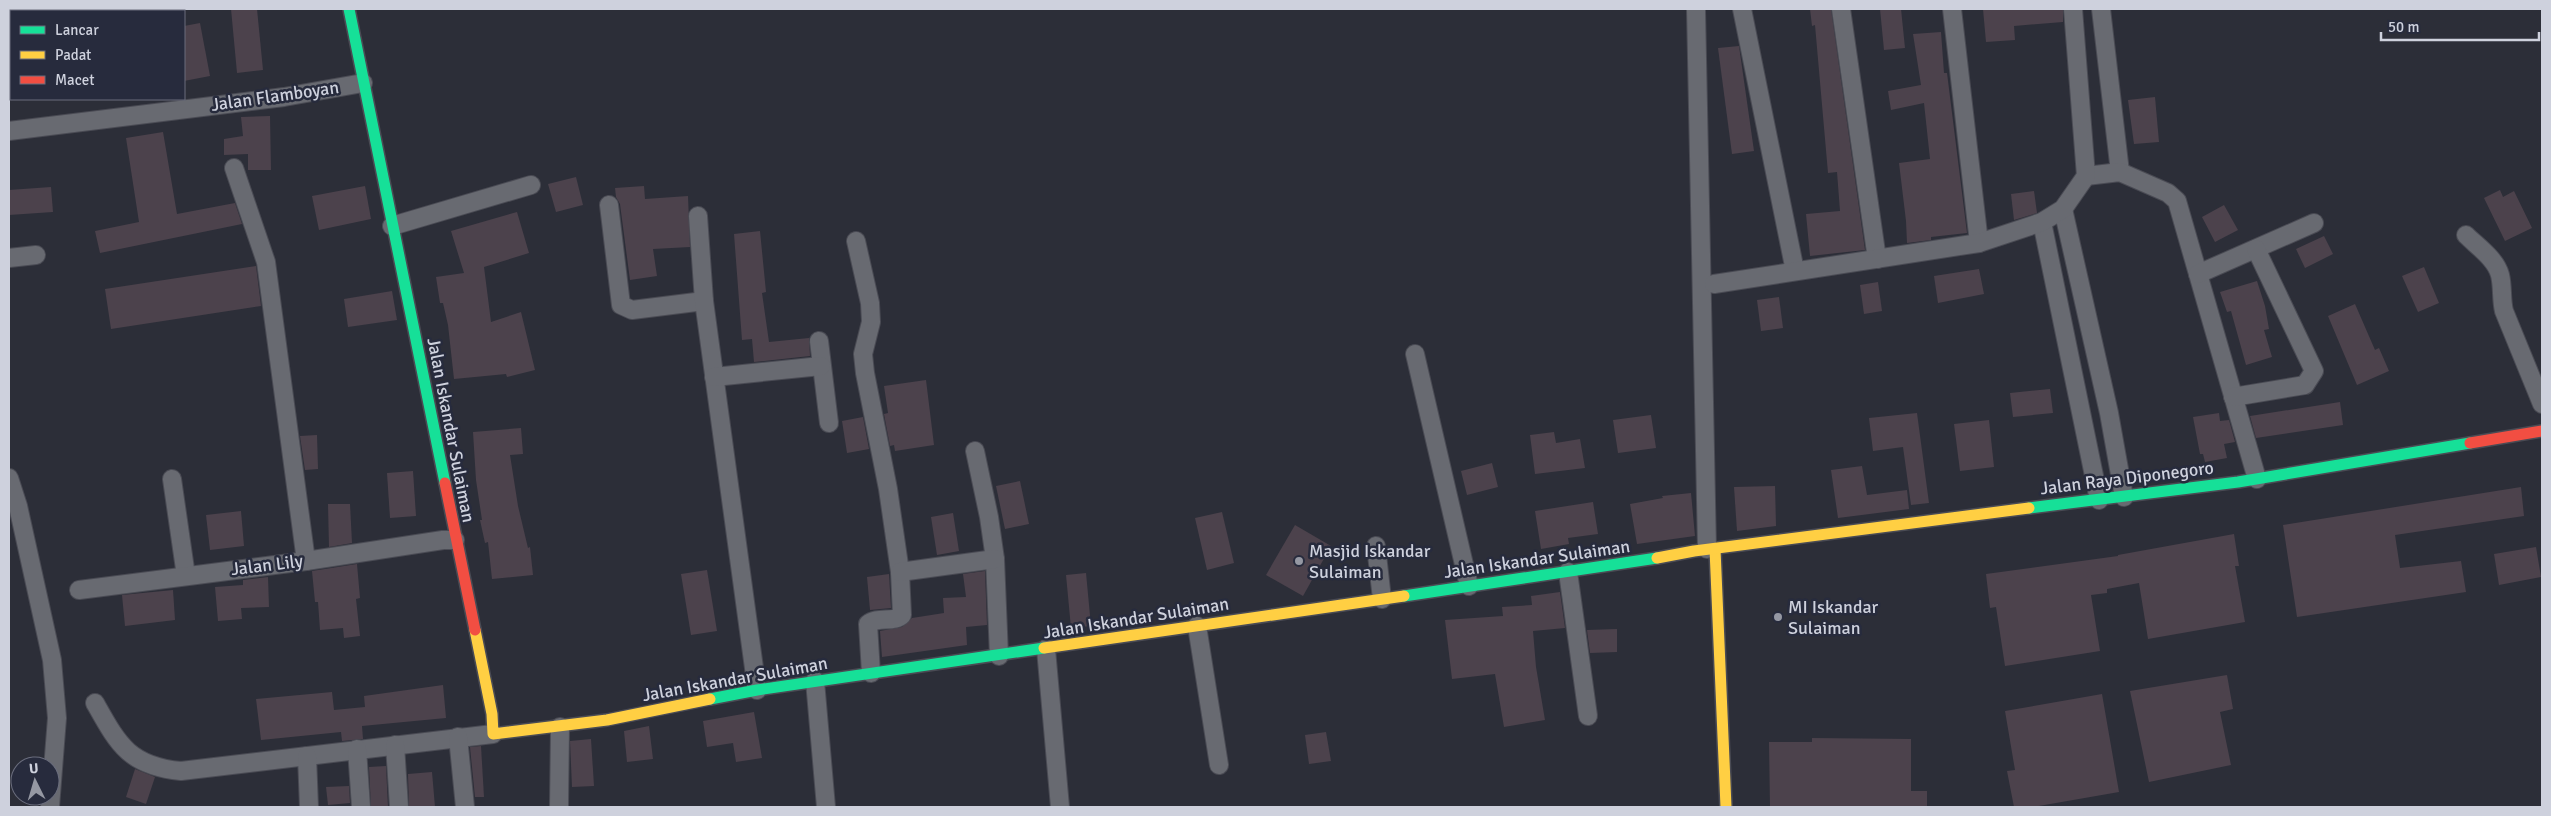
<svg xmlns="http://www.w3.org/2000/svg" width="2551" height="816" viewBox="0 0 2551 816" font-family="Signika,sans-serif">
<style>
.building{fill:#4c424c}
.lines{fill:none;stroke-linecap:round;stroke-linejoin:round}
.street-casing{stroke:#4a4b54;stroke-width:20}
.fast-casing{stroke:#4a4b54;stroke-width:14}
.slow-casing{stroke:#4a4b54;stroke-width:14}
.jam-casing{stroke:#4a4b54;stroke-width:14}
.street{stroke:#686a71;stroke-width:18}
.fast{stroke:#16e098;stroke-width:11}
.slow{stroke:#ffcf43;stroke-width:11}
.jam{stroke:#f24e42;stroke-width:11}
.poi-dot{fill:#9598a3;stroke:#272b3d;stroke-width:2}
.labels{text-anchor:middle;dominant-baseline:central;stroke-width:5;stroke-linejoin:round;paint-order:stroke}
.street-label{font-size:18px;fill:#ced1dd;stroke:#272b3d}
.poi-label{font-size:18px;fill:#ced1dd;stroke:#272b3d;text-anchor:start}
</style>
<rect width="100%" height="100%" fill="#2c2e38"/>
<g class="building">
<polygon points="231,9 257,9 263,70 237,73"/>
<polygon points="1810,9 1831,9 1865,250 1810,256 1806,214 1840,211 1837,172 1828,173 1815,25 1812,26"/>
<polygon points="1880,9 1901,9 1905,48 1884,50"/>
<polygon points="1983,9 2063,9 2063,22 2014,26 2015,40 1986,42"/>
<polygon points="200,23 210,76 184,81 184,26"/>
<polygon points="1941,32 1944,73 1947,73 1967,233 1931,237 1931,240 1907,243 1906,221 1899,163 1930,159 1924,103 1891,110 1888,91 1921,85 1913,34"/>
<polygon points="1739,46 1754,151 1732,154 1718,48"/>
<polygon points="2155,97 2159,142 2134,144 2128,100"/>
<polygon points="270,116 271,170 248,170 248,154 224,155 224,139 243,136 241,117"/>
<polygon points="163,132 177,214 235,203 242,224 100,253 95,231 139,222 126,138"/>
<polygon points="576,177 583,205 556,212 548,184"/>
<polygon points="365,186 371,219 319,230 312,196"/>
<polygon points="644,186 645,199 688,196 690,247 653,249 657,276 630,280 620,204 616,197 615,188"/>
<polygon points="51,187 53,212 9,215 9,190"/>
<polygon points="2500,190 2503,197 2514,191 2532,228 2505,241 2484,198"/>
<polygon points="2034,191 2037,213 2014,220 2011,194"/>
<polygon points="2224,205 2238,230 2215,242 2202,217"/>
<polygon points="517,212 529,253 484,267 491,322 521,312 535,370 507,377 506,374 454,379 448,325 443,303 440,303 436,277 464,273 451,231"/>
<polygon points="760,231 766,292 762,293 769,342 809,338 810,356 754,362 752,339 742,340 734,234"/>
<polygon points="2324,236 2333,254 2305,268 2296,249"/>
<polygon points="256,266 261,306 111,329 105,289"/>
<polygon points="2424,267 2439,303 2418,312 2402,276"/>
<polygon points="1979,269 1984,294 1938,303 1934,276"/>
<polygon points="2257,281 2265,306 2269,329 2264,330 2272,357 2246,365 2231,311 2227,312 2220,292"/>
<polygon points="1878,282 1882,311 1864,314 1860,285"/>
<polygon points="392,291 397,320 348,327 344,299"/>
<polygon points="1779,297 1783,328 1761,331 1757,300"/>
<polygon points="2355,304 2375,350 2379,348 2389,371 2357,385 2328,316"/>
<polygon points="926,380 934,445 895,451 894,445 890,446 884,414 888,413 884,386"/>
<polygon points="2050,389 2053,413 2013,417 2010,393"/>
<polygon points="2340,402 2343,425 2256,438 2250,416"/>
<polygon points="1917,413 1929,503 1911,505 1903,447 1873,451 1869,418"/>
<polygon points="2219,413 2220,421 2229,420 2235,442 2224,444 2227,458 2205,462 2203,454 2200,454 2193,417"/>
<polygon points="1651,415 1656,448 1618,453 1613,420"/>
<polygon points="863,417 869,449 847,453 842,421"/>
<polygon points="1989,420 1994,467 1960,471 1954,424"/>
<polygon points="521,428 523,454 510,455 518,506 528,548 530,547 533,575 492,579 488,542 485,543 480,520 482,520 476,480 473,432"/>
<polygon points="1554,432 1556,443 1580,439 1585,468 1535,474 1530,435"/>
<polygon points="317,435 318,469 305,470 300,436"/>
<polygon points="1492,463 1498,487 1467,495 1461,471"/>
<polygon points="1862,466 1867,495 1907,490 1909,509 1838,518 1831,470"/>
<polygon points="413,471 416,516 390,518 387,473"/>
<polygon points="1020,481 1029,524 1005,529 996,486"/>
<polygon points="1775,486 1776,526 1737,531 1734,487"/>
<polygon points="2521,487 2524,516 2395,535 2400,568 2461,561 2466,592 2297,617 2283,525"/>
<polygon points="1691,493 1695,536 1637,544 1630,504 1663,498 1662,496"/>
<polygon points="1593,502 1598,534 1568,538 1569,544 1541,549 1535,511"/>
<polygon points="328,504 350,504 352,543 329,547"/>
<polygon points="241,511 244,546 210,550 206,515"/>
<polygon points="1222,512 1234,563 1207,570 1195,518"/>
<polygon points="953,513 959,551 937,555 931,517"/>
<polygon points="1295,525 1331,546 1303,596 1266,575"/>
<polygon points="2234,534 2239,566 2235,566 2245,622 2148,639 2139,583 2107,589 2107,593 2091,595 2100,651 2005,666 1996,607 1990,608 1986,574 2118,556 2118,555"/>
<polygon points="2536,547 2541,577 2499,585 2494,554"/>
<polygon points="357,564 360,598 356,599 360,636 344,638 343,628 320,630 318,602 315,602 312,571"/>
<polygon points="707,570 717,631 691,635 681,574"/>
<polygon points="985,571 987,625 966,627 967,645 882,657 880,631 902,627 912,618 944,613 943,598 966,597 963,574"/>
<polygon points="1086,573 1091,626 1071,628 1066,575"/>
<polygon points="889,574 891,608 870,610 867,577"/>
<polygon points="268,577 269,607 241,608 242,619 218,621 215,587 243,585 243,580"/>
<polygon points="173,590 175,620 125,626 122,595"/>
<polygon points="1560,592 1565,628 1533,631 1536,667 1545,720 1504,727 1495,674 1452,679 1445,620 1503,616 1502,607 1532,605 1531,596"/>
<polygon points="1617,629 1617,652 1590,653 1587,630"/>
<polygon points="2227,675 2233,709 2220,712 2231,765 2149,782 2130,691"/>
<polygon points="443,685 446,718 362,726 363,739 342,741 341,732 261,740 256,699 332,692 334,710 365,707 364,696"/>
<polygon points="2102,694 2119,792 2033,807 2014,807 2007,771 2015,770 2005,711"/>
<polygon points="754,712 762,758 736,762 733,743 707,747 703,721"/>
<polygon points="649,726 653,759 627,762 624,731"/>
<polygon points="1326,732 1331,761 1309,764 1305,735"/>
<polygon points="1812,738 1911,739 1911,791 1927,791 1927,807 1770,807 1769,742 1812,742"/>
<polygon points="591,739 594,786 572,787 570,741"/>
<polygon points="481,746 484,797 475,797 470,747"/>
<polygon points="386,766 388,807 371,807 369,767"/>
<polygon points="135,769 155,777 146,804 126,797"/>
<polygon points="432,772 435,807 409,807 408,774"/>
<polygon points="349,786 350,803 328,805 326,787"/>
</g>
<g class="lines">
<defs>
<g id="street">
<polyline points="1696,9 1707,549"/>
<polyline points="1742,9 1795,271"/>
<polyline points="1841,9 1877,259"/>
<polyline points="1952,9 1979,243"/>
<polyline points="2101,9 2120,172"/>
<polyline points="9,131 284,97 363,83"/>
<polyline points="234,168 266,262 306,561"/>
<polyline points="2086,176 2120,172 2168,193 2177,201 2257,479"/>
<polyline points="609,205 621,305 632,310 704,301"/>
<polyline points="2063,209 2109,413 2124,497"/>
<polyline points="698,216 704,301 757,690"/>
<polyline points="2042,222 2099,500"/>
<polyline points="392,226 531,185"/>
<path d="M2466,235C2477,246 2496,259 2500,275C2503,287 2501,299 2504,311L2542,404"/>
<path d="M856,241L870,303L871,322L863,354L865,373L888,489L900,572L902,615C895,623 877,616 868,624L871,673"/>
<polyline points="9,258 36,255"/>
<polyline points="2198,274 2314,223"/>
<polyline points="1714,284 1979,243 2042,222 2063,209 2086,176 2073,9"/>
<polyline points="819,341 829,423"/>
<polyline points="1415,354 1469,586"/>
<polyline points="714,377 821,366"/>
<polyline points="2233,397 2305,385 2314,371 2256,249"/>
<polyline points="975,451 989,517 995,559 999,656"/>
<polyline points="9,478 18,506 52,660 57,718 50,807"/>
<polyline points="172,479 186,576"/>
<polyline points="1376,546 1382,599"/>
<polyline points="900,572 995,559"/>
<polyline points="1568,572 1588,716"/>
<polyline points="79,590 306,561 443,540 455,540"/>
<polyline points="1197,626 1219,765"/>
<polyline points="1046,649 1060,807"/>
<polyline points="815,681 826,807"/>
<path d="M95,703C118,744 129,766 181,771L493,734"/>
<polyline points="458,737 465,807"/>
<polyline points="395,745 399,807"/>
<polyline points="357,749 361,807"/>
<polyline points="307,756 309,807"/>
<polyline points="559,807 560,727"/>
</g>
<g id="fast">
<polyline points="349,9 445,483"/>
<polyline points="2029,508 2238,482 2470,443"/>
<polyline points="1404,596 1657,558"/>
<polyline points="710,699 757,690 1044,648"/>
</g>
<g id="slow">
<polyline points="1715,549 1726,807"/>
<polyline points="1657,558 1694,551 2029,508"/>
<polyline points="475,630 492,714 493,734 607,720 710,699"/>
<polyline points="1044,648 1404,596"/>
</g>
<g id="jam">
<polyline points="2470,443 2542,431"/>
<polyline points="445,483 475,630"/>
</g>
</defs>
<use href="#street" class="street-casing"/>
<use href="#fast" class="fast-casing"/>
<use href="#slow" class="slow-casing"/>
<use href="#jam" class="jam-casing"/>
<use href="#street" class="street"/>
<use href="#fast" class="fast"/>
<use href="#slow" class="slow"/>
<use href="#jam" class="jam"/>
</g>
<g class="poi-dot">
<circle cx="1299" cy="561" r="5"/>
<circle cx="1778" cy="617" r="5"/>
</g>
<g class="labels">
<g class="street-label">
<text transform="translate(275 96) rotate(-8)">Jalan Flamboyan</text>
<text transform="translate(451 430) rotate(79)">Jalan Iskandar Sulaiman</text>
<text transform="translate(2127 478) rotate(-7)">Jalan Raya Diponegoro</text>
<text transform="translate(1537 559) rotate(-8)">Jalan Iskandar Sulaiman</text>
<text transform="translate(267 565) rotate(-7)">Jalan Lily</text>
<text transform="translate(1136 618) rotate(-9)">Jalan Iskandar Sulaiman</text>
<text transform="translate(735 679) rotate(-10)">Jalan Iskandar Sulaiman</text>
</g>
<g class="poi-label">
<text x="1309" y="551">Masjid Iskandar<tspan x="1309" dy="21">Sulaiman</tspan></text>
<text x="1788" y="607">MI Iskandar<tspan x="1788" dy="21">Sulaiman</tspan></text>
</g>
</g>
<rect width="2551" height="816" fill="none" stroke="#ced1dd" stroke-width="20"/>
<rect x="10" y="10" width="175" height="90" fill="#272b3d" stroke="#6a6d7d"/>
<rect x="20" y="26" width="25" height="8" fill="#16e098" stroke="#6a6d7d"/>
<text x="55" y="35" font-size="15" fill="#ced1dd">Lancar</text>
<rect x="20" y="51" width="25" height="8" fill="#ffcf43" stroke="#6a6d7d"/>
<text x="55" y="60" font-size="15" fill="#ced1dd">Padat</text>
<rect x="20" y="76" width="25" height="8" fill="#f24e42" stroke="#6a6d7d"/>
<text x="55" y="85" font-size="15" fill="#ced1dd">Macet</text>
<g transform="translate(35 781) rotate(355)"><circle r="24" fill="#272b3d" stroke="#6a6d7d"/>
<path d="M0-4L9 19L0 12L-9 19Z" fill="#9598a3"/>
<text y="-8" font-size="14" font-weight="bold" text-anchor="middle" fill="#ced1dd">U</text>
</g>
<path d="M2381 32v8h158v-8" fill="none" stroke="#ced1dd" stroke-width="2.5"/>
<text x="2388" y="32" font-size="15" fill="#ced1dd" stroke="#272b3d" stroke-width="4" paint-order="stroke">50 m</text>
</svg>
